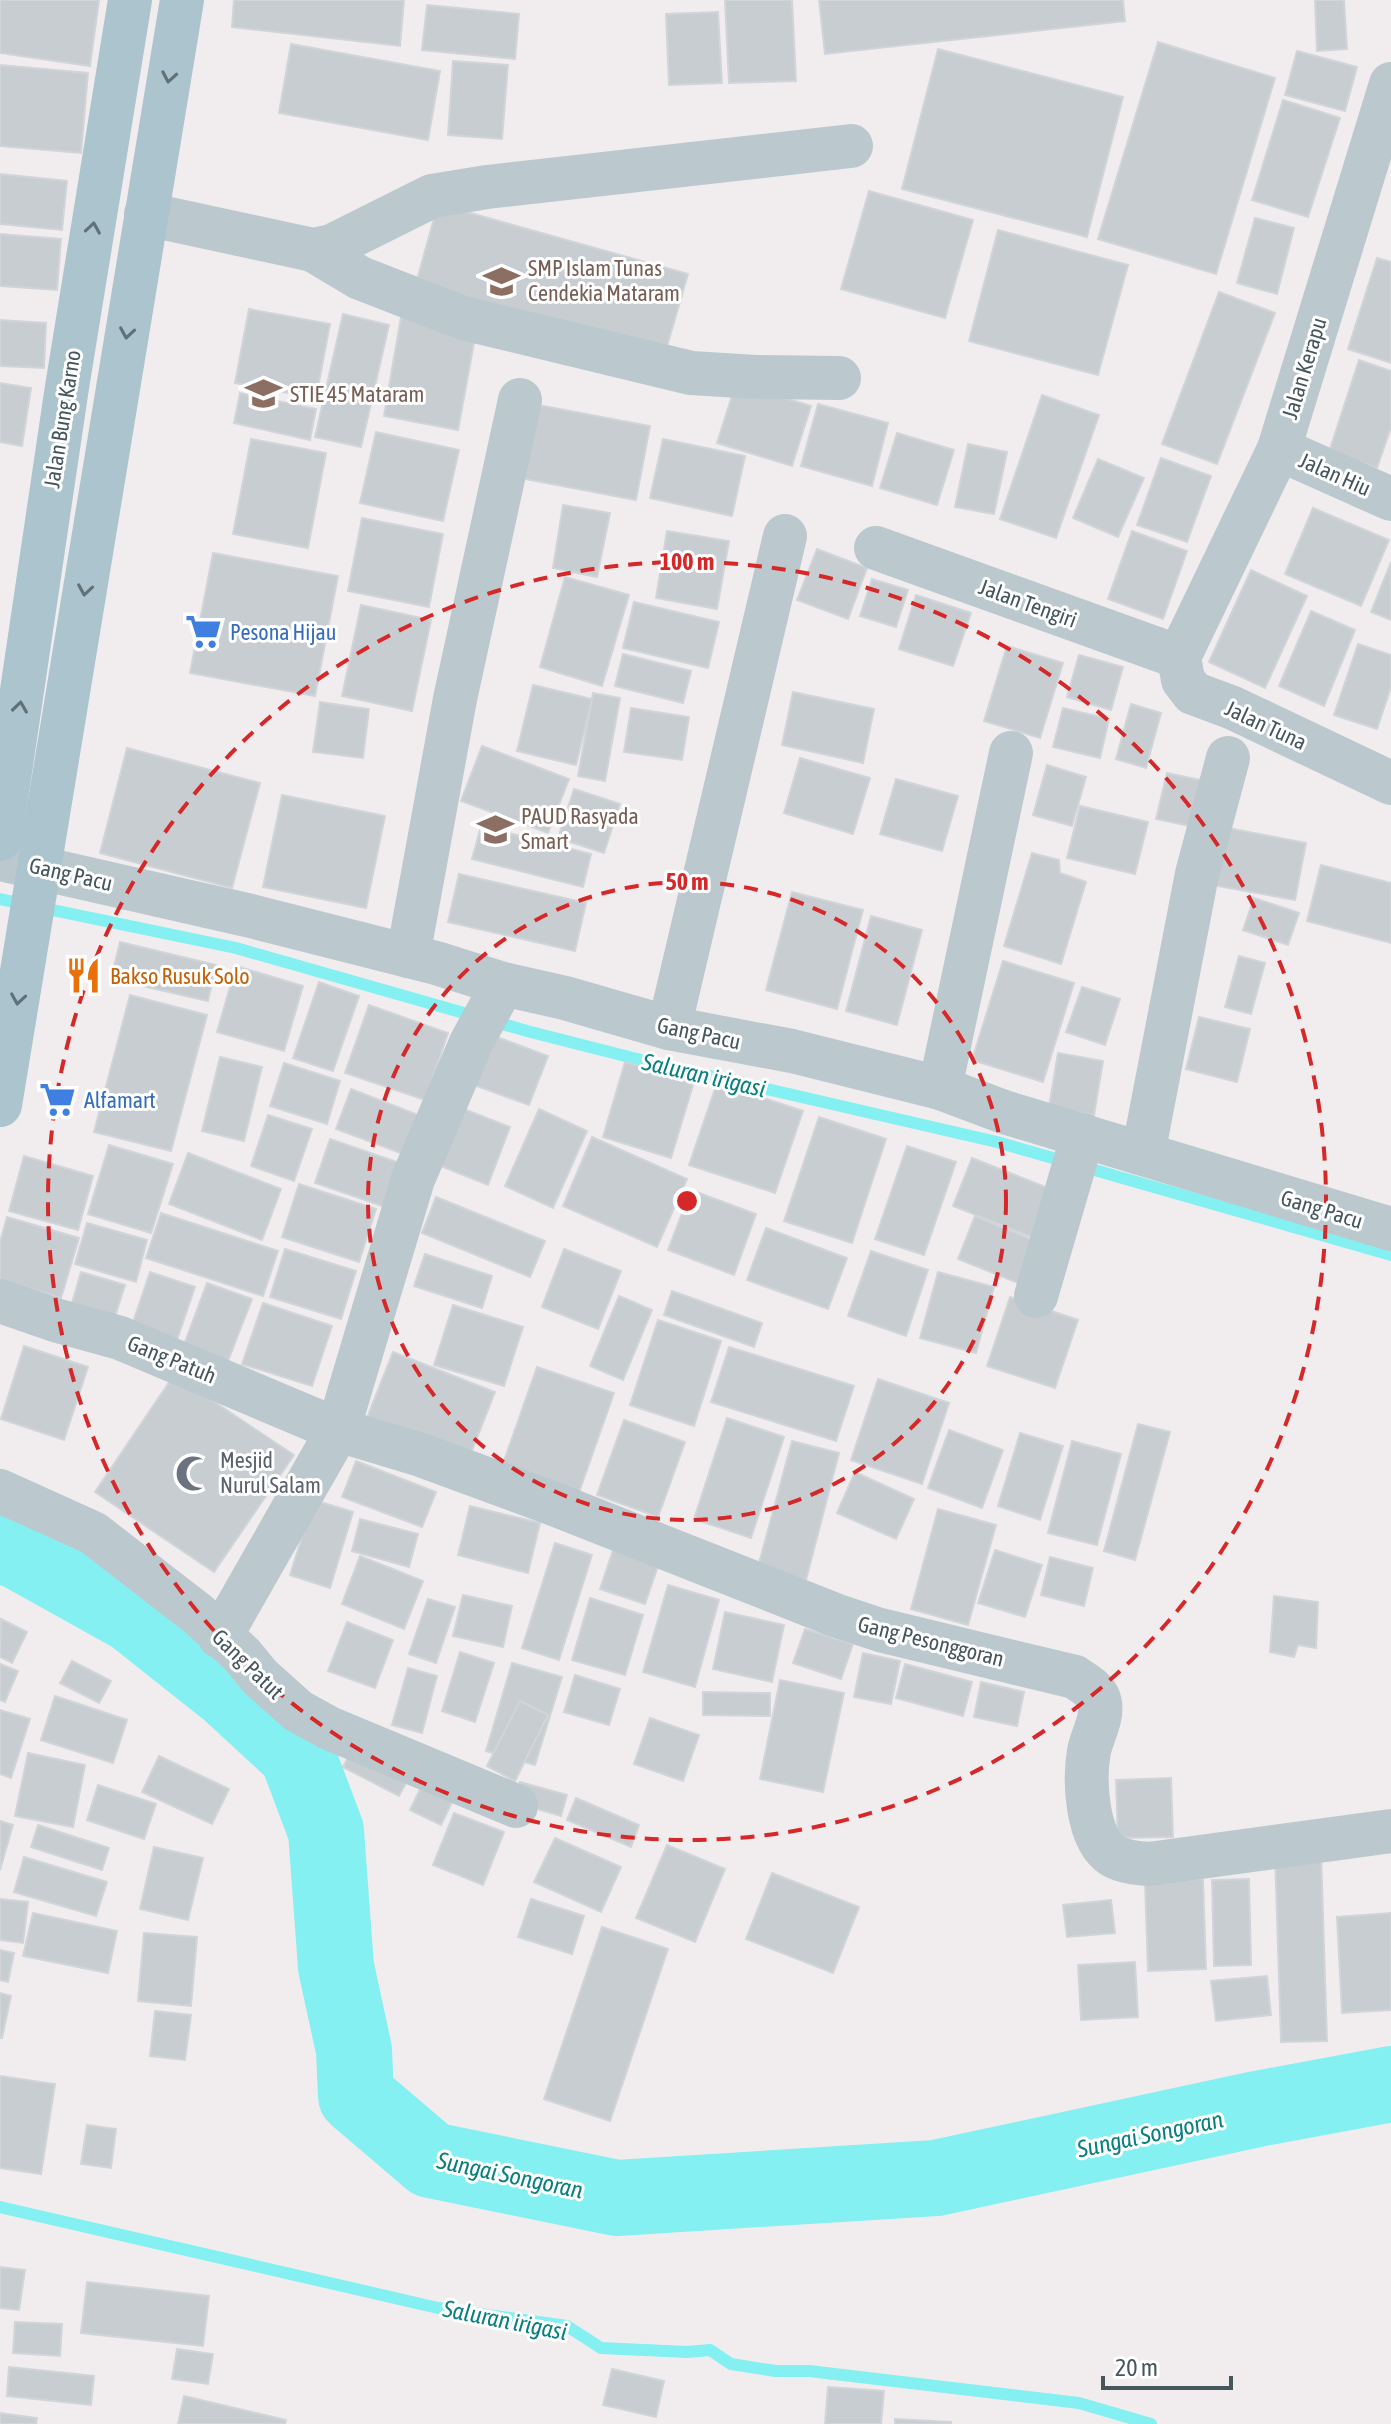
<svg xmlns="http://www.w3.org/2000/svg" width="1391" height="2424" viewBox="0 0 1391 2424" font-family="'Asap Condensed',sans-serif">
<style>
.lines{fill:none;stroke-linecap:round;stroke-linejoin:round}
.stream{stroke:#84f0f1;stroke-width:12}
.river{stroke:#84f0f1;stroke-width:76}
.building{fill:#c7cdd1;stroke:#d1d5da;stroke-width:2}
.minor{stroke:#bbc9ce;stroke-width:44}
.major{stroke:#acc4ce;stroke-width:44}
.oneway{stroke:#5f7278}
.ring{fill:none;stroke:#d62828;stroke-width:4;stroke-dasharray:14 10}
.labels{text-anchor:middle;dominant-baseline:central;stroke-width:6;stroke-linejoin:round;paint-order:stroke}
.education-label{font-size:22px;fill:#785e54;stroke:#fff;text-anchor:start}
.street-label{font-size:22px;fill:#45565c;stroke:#fff}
.shop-label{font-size:22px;fill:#366cbe;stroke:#fff;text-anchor:start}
.food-label{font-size:22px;fill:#c56008;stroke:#fff;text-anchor:start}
.worship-label{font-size:22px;fill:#5b616d;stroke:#fff;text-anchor:start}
.water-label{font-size:24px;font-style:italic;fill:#087f80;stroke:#fff}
.centre{fill:#d62828;stroke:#fff;stroke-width:4}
.ring-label{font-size:24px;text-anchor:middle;font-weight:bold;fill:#d62828;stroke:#fff;stroke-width:6;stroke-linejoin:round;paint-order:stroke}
</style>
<rect width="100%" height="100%" fill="#f1edee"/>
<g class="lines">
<g class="stream">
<polyline points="0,899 236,948 527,1031 645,1061 997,1142 1391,1255"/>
<polyline points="0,2207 438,2308 567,2326 601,2348 687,2352 710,2350 731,2364 775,2371 809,2371 1079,2403 1151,2424"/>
</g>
<polyline class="river" points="0,1545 20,1552 133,1615 230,1692 297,1754 326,1831 336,1967 354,2050 356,2096 431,2160 617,2198 936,2178 1257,2109 1391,2084"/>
</g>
<g class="building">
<polygon points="0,0 99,0 90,66 0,53"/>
<polygon points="234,0 404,0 400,46 232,27"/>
<polygon points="725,0 792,0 796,81 729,83"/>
<polygon points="819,0 1123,0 1125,21 825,54"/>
<polygon points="1315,0 1344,0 1347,49 1317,51"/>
<polygon points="427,5 519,14 515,59 422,50"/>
<polygon points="718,12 722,83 669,85 666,14"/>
<polygon points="1158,42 1275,78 1216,274 1098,239"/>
<polygon points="291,44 440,71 428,140 279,113"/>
<polygon points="938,49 1123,97 1087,237 902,189"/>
<polygon points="1297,51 1357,67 1345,111 1285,95"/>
<polygon points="453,61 508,65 502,139 448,135"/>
<polygon points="0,65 88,73 81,153 0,146"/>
<polygon points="1283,100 1340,118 1308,217 1252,200"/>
<polygon points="0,174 67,181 62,230 0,224"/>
<polygon points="869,191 973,220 945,318 841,289"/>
<polygon points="438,204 688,274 664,357 415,287"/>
<polygon points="1255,218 1294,228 1277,294 1237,283"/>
<polygon points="998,230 1128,265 1098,375 969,341"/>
<polygon points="0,234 61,239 57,290 0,286"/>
<polygon points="1377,258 1391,262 1391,363 1348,349"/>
<polygon points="1219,292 1275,313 1217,464 1162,444"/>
<polygon points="249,309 330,324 316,398 235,383"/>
<polygon points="343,314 389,325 361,447 315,437"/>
<polygon points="401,317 476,332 458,430 384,416"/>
<polygon points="0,320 46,323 44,368 0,366"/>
<polygon points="1359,360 1391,371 1391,427 1377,468 1329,452"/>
<polygon points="0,383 31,388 22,446 0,442"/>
<polygon points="736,383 811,406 792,466 717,443"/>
<polygon points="240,393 316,409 310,440 234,423"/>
<polygon points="1042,395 1099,415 1056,538 1000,519"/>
<polygon points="818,404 888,423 872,486 801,466"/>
<polygon points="538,405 650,426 636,500 525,479"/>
<polygon points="376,432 459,450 443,521 360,503"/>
<polygon points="897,433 954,450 937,505 880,488"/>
<polygon points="251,439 326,453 308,548 233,534"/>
<polygon points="663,439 745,456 732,516 650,498"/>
<polygon points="968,444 1007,452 994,514 955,507"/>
<polygon points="1161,458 1211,476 1187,542 1137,525"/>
<polygon points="1098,459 1144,478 1118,537 1073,518"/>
<polygon points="563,505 610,513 597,577 553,568"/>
<polygon points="1313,508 1389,540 1361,606 1285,574"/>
<polygon points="362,518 443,534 429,607 348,591"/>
<polygon points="667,531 729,541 717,609 656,598"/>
<polygon points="1132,531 1187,551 1163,619 1108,599"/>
<polygon points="817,549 867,568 848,619 797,600"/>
<polygon points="213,553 338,576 315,696 190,673"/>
<polygon points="1391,562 1391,620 1371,612"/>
<polygon points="1251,570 1307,596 1265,688 1209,662"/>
<polygon points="565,577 629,595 602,686 540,667"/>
<polygon points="872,579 908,590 896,627 860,616"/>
<polygon points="916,595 971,613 953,666 899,649"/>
<polygon points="634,602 719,622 708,668 623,648"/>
<polygon points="361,605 431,620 412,711 342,696"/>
<polygon points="1311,611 1355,630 1324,706 1279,686"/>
<polygon points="1358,644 1391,655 1391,687 1377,729 1334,715"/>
<polygon points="1007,646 1063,663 1040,738 984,721"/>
<polygon points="623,654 691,671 683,703 615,686"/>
<polygon points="1079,655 1123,667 1111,710 1067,697"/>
<polygon points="533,685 592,699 576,765 517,751"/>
<polygon points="793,692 874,709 863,763 782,745"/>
<polygon points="593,693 620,698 605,781 578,776"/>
<polygon points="320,702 369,709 363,758 313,752"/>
<polygon points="1131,704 1161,713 1146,768 1116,759"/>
<polygon points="631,708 689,717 682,760 624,752"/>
<polygon points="1063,708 1109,719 1100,758 1053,747"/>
<polygon points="482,746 569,779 548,833 461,801"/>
<polygon points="127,748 260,783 232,888 100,853"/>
<polygon points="800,758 870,778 853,834 784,813"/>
<polygon points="1047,765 1086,777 1072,826 1033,815"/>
<polygon points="1167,773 1215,783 1205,829 1156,819"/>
<polygon points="896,779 958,796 942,851 880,834"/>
<polygon points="574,789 620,804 604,853 558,838"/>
<polygon points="282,795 385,816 366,908 263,887"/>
<polygon points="1080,806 1148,822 1135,874 1067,858"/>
<polygon points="481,826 591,854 583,887 472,859"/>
<polygon points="1223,827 1306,843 1295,900 1212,885"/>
<polygon points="1032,853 1059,860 1060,873 1086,882 1061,964 1004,946"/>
<polygon points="1321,865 1391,883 1391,943 1307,921"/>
<polygon points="459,874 586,903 575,951 448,922"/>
<polygon points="792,892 863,910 837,1009 766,990"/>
<polygon points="1254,898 1299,913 1288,945 1243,930"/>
<polygon points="871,916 922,930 897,1025 846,1011"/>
<polygon points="120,942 216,965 208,1001 111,979"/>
<polygon points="1239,956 1265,963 1251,1014 1225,1007"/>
<polygon points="1003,961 1074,983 1043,1082 972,1060"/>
<polygon points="236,966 303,986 284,1051 217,1032"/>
<polygon points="319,982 359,996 333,1071 293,1058"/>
<polygon points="1082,987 1120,999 1105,1045 1066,1032"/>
<polygon points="130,995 207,1015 171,1151 94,1132"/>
<polygon points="369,1005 448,1033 425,1100 345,1073"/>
<polygon points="1199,1017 1250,1029 1237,1082 1186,1069"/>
<polygon points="489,1034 548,1056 529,1105 471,1084"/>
<polygon points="1058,1053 1103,1061 1094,1115 1049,1107"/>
<polygon points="220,1057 262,1067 244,1141 202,1131"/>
<polygon points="625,1062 694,1082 671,1158 603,1137"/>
<polygon points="284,1063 340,1081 327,1124 270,1106"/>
<polygon points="717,1083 803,1111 775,1193 689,1165"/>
<polygon points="351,1089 421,1116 406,1155 336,1129"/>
<polygon points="456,1106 510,1127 488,1185 433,1163"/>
<polygon points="539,1109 587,1131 553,1208 505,1186"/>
<polygon points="268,1115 312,1129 294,1181 251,1166"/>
<polygon points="819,1117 886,1139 852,1243 784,1221"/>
<polygon points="592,1137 687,1179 657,1247 563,1206"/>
<polygon points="330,1139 400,1163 385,1207 315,1183"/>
<polygon points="109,1145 173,1164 151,1233 88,1214"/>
<polygon points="907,1146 956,1162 924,1255 875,1239"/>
<polygon points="188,1153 281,1189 262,1240 169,1204"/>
<polygon points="24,1156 93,1176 78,1230 9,1211"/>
<polygon points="972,1158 1063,1194 1044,1242 953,1206"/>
<polygon points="299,1184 376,1209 359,1262 282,1237"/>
<polygon points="691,1190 756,1214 734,1275 668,1250"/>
<polygon points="436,1197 545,1241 530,1277 422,1233"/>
<polygon points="161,1213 278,1251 263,1296 146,1258"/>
<polygon points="975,1216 1040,1243 1023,1285 958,1259"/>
<polygon points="7,1217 79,1238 61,1298 0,1280 0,1242"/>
<polygon points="87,1223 147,1240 136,1282 75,1264"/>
<polygon points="766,1228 847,1258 828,1309 747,1280"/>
<polygon points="285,1249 356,1271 341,1319 270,1297"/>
<polygon points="564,1249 621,1271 598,1329 542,1307"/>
<polygon points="871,1251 928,1270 906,1336 848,1316"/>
<polygon points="425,1254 492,1276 482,1308 414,1286"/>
<polygon points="81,1272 125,1285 111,1329 68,1317"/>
<polygon points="150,1272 195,1287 175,1346 130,1331"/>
<polygon points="938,1272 994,1287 976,1353 920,1338"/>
<polygon points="207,1283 252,1299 228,1361 184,1345"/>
<polygon points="672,1291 762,1323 754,1347 664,1315"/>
<polygon points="619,1296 652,1310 623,1380 590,1366"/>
<polygon points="1010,1297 1078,1320 1055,1388 987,1366"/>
<polygon points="263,1303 332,1326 312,1386 242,1364"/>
<polygon points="453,1305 523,1327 504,1386 434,1365"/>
<polygon points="658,1320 721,1341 694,1426 630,1405"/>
<polygon points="24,1346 88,1367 64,1440 1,1419"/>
<polygon points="729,1347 854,1386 836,1441 711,1402"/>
<polygon points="393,1352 495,1392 469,1458 367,1418"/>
<polygon points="537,1367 614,1393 576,1501 499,1475"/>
<polygon points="174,1375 294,1455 214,1572 95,1492"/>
<polygon points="878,1379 949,1403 922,1484 851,1460"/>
<polygon points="727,1418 784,1437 751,1538 694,1519"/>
<polygon points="624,1420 685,1442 658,1517 597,1495"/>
<polygon points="1138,1424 1170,1432 1135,1560 1104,1551"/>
<polygon points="949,1430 1003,1450 982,1508 928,1488"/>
<polygon points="1020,1433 1063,1446 1040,1520 998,1506"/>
<polygon points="792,1441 839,1453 806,1580 758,1567"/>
<polygon points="1072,1441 1121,1454 1097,1545 1048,1533"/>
<polygon points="356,1461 436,1492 422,1527 342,1497"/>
<polygon points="855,1472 914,1499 896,1539 837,1513"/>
<polygon points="314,1500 353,1512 330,1588 290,1575"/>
<polygon points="470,1506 540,1523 528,1573 458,1555"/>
<polygon points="938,1509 996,1525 968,1625 911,1609"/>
<polygon points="360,1519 418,1534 409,1567 352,1551"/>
<polygon points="555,1543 592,1555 559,1660 522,1648"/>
<polygon points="614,1547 659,1563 645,1604 600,1589"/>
<polygon points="995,1550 1042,1565 1025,1617 978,1603"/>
<polygon points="360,1556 423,1581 404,1629 342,1604"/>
<polygon points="1050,1557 1093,1568 1084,1606 1041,1595"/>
<polygon points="668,1585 719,1600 695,1687 643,1672"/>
<polygon points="463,1595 512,1606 503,1647 453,1636"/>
<polygon points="1274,1596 1318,1602 1316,1648 1298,1645 1294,1657 1270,1652"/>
<polygon points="590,1598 643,1615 625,1675 572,1660"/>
<polygon points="428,1599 455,1607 436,1663 409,1654"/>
<polygon points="725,1612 784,1625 772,1682 713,1669"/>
<polygon points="1,1619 27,1632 12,1663 0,1657"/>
<polygon points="347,1622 393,1640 375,1688 328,1671"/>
<polygon points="805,1629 853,1644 841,1679 793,1663"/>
<polygon points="460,1652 494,1663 475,1722 442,1711"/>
<polygon points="863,1653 900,1661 891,1704 854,1697"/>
<polygon points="72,1661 111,1681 99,1703 60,1683"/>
<polygon points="512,1663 562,1677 535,1765 486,1751"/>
<polygon points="0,1664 18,1671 5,1702 0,1700"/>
<polygon points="905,1664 972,1682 963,1716 896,1698"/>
<polygon points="408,1668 437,1676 422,1733 392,1725"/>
<polygon points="575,1675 620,1689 609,1725 564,1712"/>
<polygon points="780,1680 844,1693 823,1792 760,1779"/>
<polygon points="981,1682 1024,1692 1017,1726 974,1717"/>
<polygon points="703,1692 770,1693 770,1716 703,1715"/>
<polygon points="55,1696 127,1720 113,1763 41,1740"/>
<polygon points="520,1701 548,1715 515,1781 487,1766"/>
<polygon points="0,1710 30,1719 11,1778 0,1774"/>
<polygon points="650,1718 699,1735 683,1781 634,1764"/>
<polygon points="356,1742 412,1772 399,1796 343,1767"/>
<polygon points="28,1753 85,1765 73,1827 15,1816"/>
<polygon points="159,1756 229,1789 212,1824 142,1792"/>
<polygon points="426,1777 457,1792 441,1825 410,1810"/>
<polygon points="1171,1778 1173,1837 1118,1838 1116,1780"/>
<polygon points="520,1782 567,1795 561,1816 514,1802"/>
<polygon points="98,1785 156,1804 144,1839 87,1820"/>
<polygon points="576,1798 639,1825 631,1847 567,1820"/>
<polygon points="454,1813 504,1832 483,1885 433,1865"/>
<polygon points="0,1821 13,1825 0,1870"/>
<polygon points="38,1825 109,1848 102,1870 31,1847"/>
<polygon points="555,1838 621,1867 601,1912 534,1882"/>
<polygon points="667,1845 725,1869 695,1942 636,1918"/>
<polygon points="154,1847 203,1858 188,1920 140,1909"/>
<polygon points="1321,1852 1327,2041 1281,2042 1275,1854"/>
<polygon points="24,1857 107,1882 96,1916 14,1892"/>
<polygon points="772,1873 859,1907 833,1973 746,1939"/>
<polygon points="1203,1879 1206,1969 1148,1971 1145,1881"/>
<polygon points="1249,1879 1251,1965 1214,1966 1212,1880"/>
<polygon points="0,1899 28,1902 23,1943 0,1940"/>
<polygon points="531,1899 584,1916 572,1954 518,1937"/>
<polygon points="1111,1900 1115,1933 1067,1937 1063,1905"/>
<polygon points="33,1913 117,1931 108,1973 23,1956"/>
<polygon points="1391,1913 1391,2010 1342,2013 1337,1917"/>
<polygon points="602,1927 668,1949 610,2121 544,2099"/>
<polygon points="144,1933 197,1937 191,2006 138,2001"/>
<polygon points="0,1950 14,1953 8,1982 0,1980"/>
<polygon points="1135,1962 1138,2017 1081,2020 1078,1965"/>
<polygon points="1267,1976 1271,2015 1216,2021 1211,1981"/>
<polygon points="0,1993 11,1996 2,2038 0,2038"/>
<polygon points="155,2011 191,2015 185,2060 150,2056"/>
<polygon points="0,2076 55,2084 41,2174 0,2168"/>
<polygon points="87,2125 116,2129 111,2168 81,2164"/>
<polygon points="0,2267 25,2270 19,2310 0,2308"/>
<polygon points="87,2282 209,2296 203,2346 81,2333"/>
<polygon points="15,2322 62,2324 60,2356 13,2353"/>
<polygon points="177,2349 213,2354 208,2384 172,2379"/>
<polygon points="9,2367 94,2376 91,2405 7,2396"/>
<polygon points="612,2369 664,2381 656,2417 603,2405"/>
<polygon points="828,2387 884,2391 881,2424 825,2424"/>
<polygon points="184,2396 286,2420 285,2424 178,2424"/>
<polygon points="0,2413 37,2418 36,2424 0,2424"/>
<polygon points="895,2419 951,2422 951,2424 895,2424"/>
</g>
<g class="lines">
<g class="minor">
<polyline points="1391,84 1279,449 1179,657 1183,680 1193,693 1233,708 1391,783"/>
<polyline points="146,214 313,250 332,246 432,196 487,187 851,146"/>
<polyline points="313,250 360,278 463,318 691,373 756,377 839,378"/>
<polyline points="1279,449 1391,499"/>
<polyline points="876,548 1179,657"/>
<polyline points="0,859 251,916 436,963 503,984 565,998 669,1028 792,1051 940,1088 1004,1112 1391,1229"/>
<polyline points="408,956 455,699 520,400"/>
<polyline points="669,1028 785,536"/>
<polyline points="940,1088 1011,753"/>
<polyline points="1143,1154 1197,874 1228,758"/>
<polyline points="1036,1296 1083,1135"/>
<path d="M0,1301L55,1320L120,1338L338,1430L421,1455L554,1504L835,1615L880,1630L1075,1677C1084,1684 1098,1690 1100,1703C1103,1718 1092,1736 1089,1751C1084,1779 1086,1839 1113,1856C1124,1862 1136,1863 1149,1864L1391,1831"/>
<polyline points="0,1491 93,1533 199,1615 242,1655 260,1677 298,1711 329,1728 516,1806"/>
<polyline points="220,1637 338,1430 413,1179 471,1043 503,984"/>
</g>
<g class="major">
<polyline points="0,839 67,387 130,0"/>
<polyline points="0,1105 182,0"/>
</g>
</g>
<defs><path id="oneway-chevron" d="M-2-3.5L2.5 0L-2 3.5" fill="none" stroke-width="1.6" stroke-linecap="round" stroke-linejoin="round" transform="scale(2)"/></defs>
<g class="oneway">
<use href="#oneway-chevron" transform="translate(169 77) rotate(100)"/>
<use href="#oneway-chevron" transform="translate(93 228) rotate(-81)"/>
<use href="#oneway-chevron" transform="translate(127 333) rotate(99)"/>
<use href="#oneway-chevron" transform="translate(85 590) rotate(99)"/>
<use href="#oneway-chevron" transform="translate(20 707) rotate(-82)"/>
<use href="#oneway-chevron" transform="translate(18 999) rotate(99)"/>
</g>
<g class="ring">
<circle cx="687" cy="1201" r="319"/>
<circle cx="687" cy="1201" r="639"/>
</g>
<defs>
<symbol id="school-bare" viewBox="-9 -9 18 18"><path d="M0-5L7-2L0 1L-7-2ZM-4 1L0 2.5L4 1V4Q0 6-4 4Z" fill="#8d6e63" stroke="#fff" stroke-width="2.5" paint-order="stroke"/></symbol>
<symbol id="university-bare" viewBox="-9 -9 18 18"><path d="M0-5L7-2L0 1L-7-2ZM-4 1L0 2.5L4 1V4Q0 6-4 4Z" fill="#8d6e63" stroke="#fff" stroke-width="2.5" paint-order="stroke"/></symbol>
<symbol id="supermarket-bare" viewBox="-9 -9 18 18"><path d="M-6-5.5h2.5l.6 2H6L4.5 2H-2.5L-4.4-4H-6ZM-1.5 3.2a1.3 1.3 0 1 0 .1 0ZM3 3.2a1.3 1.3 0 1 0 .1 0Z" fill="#3f7fe0" stroke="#fff" stroke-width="2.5" paint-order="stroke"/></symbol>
<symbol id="restaurant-bare" viewBox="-9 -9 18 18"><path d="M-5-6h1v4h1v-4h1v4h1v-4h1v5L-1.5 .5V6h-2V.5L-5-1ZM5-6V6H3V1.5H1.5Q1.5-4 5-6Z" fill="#e8710a" stroke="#fff" stroke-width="2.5" paint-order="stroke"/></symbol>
<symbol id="mosque-bare" viewBox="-9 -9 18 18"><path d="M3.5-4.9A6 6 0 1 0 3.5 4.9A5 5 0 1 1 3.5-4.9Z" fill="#6b7280" stroke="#fff" stroke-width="2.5" paint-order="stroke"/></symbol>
</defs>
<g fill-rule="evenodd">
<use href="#school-bare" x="476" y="256" width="51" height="51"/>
<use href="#university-bare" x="238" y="368" width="51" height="51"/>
<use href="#supermarket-bare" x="178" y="606" width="51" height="51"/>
<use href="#school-bare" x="470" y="804" width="51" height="51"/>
<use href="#restaurant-bare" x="58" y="950" width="51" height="51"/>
<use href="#supermarket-bare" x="32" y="1074" width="51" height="51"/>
<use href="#mosque-bare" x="168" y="1448" width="51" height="51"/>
</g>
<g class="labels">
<g class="education-label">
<text x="528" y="268">SMP Islam Tunas<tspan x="528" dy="25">Cendekia Mataram</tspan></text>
<text x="290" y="394">STIE 45 Mataram</text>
<text x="521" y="816">PAUD Rasyada<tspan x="521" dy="25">Smart</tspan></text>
</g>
<g class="street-label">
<text transform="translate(1304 368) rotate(-73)">Jalan Kerapu</text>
<text transform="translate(62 419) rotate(-81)">Jalan Bung Karno</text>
<text transform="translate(1335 474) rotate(24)">Jalan Hiu</text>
<text transform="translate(1028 603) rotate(20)">Jalan Tengiri</text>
<text transform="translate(1266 725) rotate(25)">Jalan Tuna</text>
<text transform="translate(71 874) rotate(13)">Gang Pacu</text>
<text transform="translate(699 1033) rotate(12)">Gang Pacu</text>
<text transform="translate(1322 1209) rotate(17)">Gang Pacu</text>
<text transform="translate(172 1359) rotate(22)">Gang Patuh</text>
<text transform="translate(931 1641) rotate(14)">Gang Pesonggoran</text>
<text transform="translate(248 1664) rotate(44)">Gang Patut</text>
</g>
<g class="shop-label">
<text x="230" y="632">Pesona Hijau</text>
<text x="84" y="1100">Alfamart</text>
</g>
<g class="food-label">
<text x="110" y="976">Bakso Rusuk Solo</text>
</g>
<g class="worship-label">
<text x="220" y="1460">Mesjid<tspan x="220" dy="25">Nurul Salam</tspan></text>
</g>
<g class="water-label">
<text transform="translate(704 1075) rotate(13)">Saluran irigasi</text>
<text transform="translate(1150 2134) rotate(-12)">Sungai Songoran</text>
<text transform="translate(510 2175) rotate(12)">Sungai Songoran</text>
<text transform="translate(505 2320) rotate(11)">Saluran irigasi</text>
</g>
</g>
<circle cx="687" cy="1201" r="12" class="centre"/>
<g class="ring-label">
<text x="687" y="570">100 m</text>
<text x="687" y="890">50 m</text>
</g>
<path d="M1103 2376v12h128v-12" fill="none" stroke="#45565c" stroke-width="4"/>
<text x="1115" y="2376" font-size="24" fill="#45565c" stroke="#ffffff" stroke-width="6" paint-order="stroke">20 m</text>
</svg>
